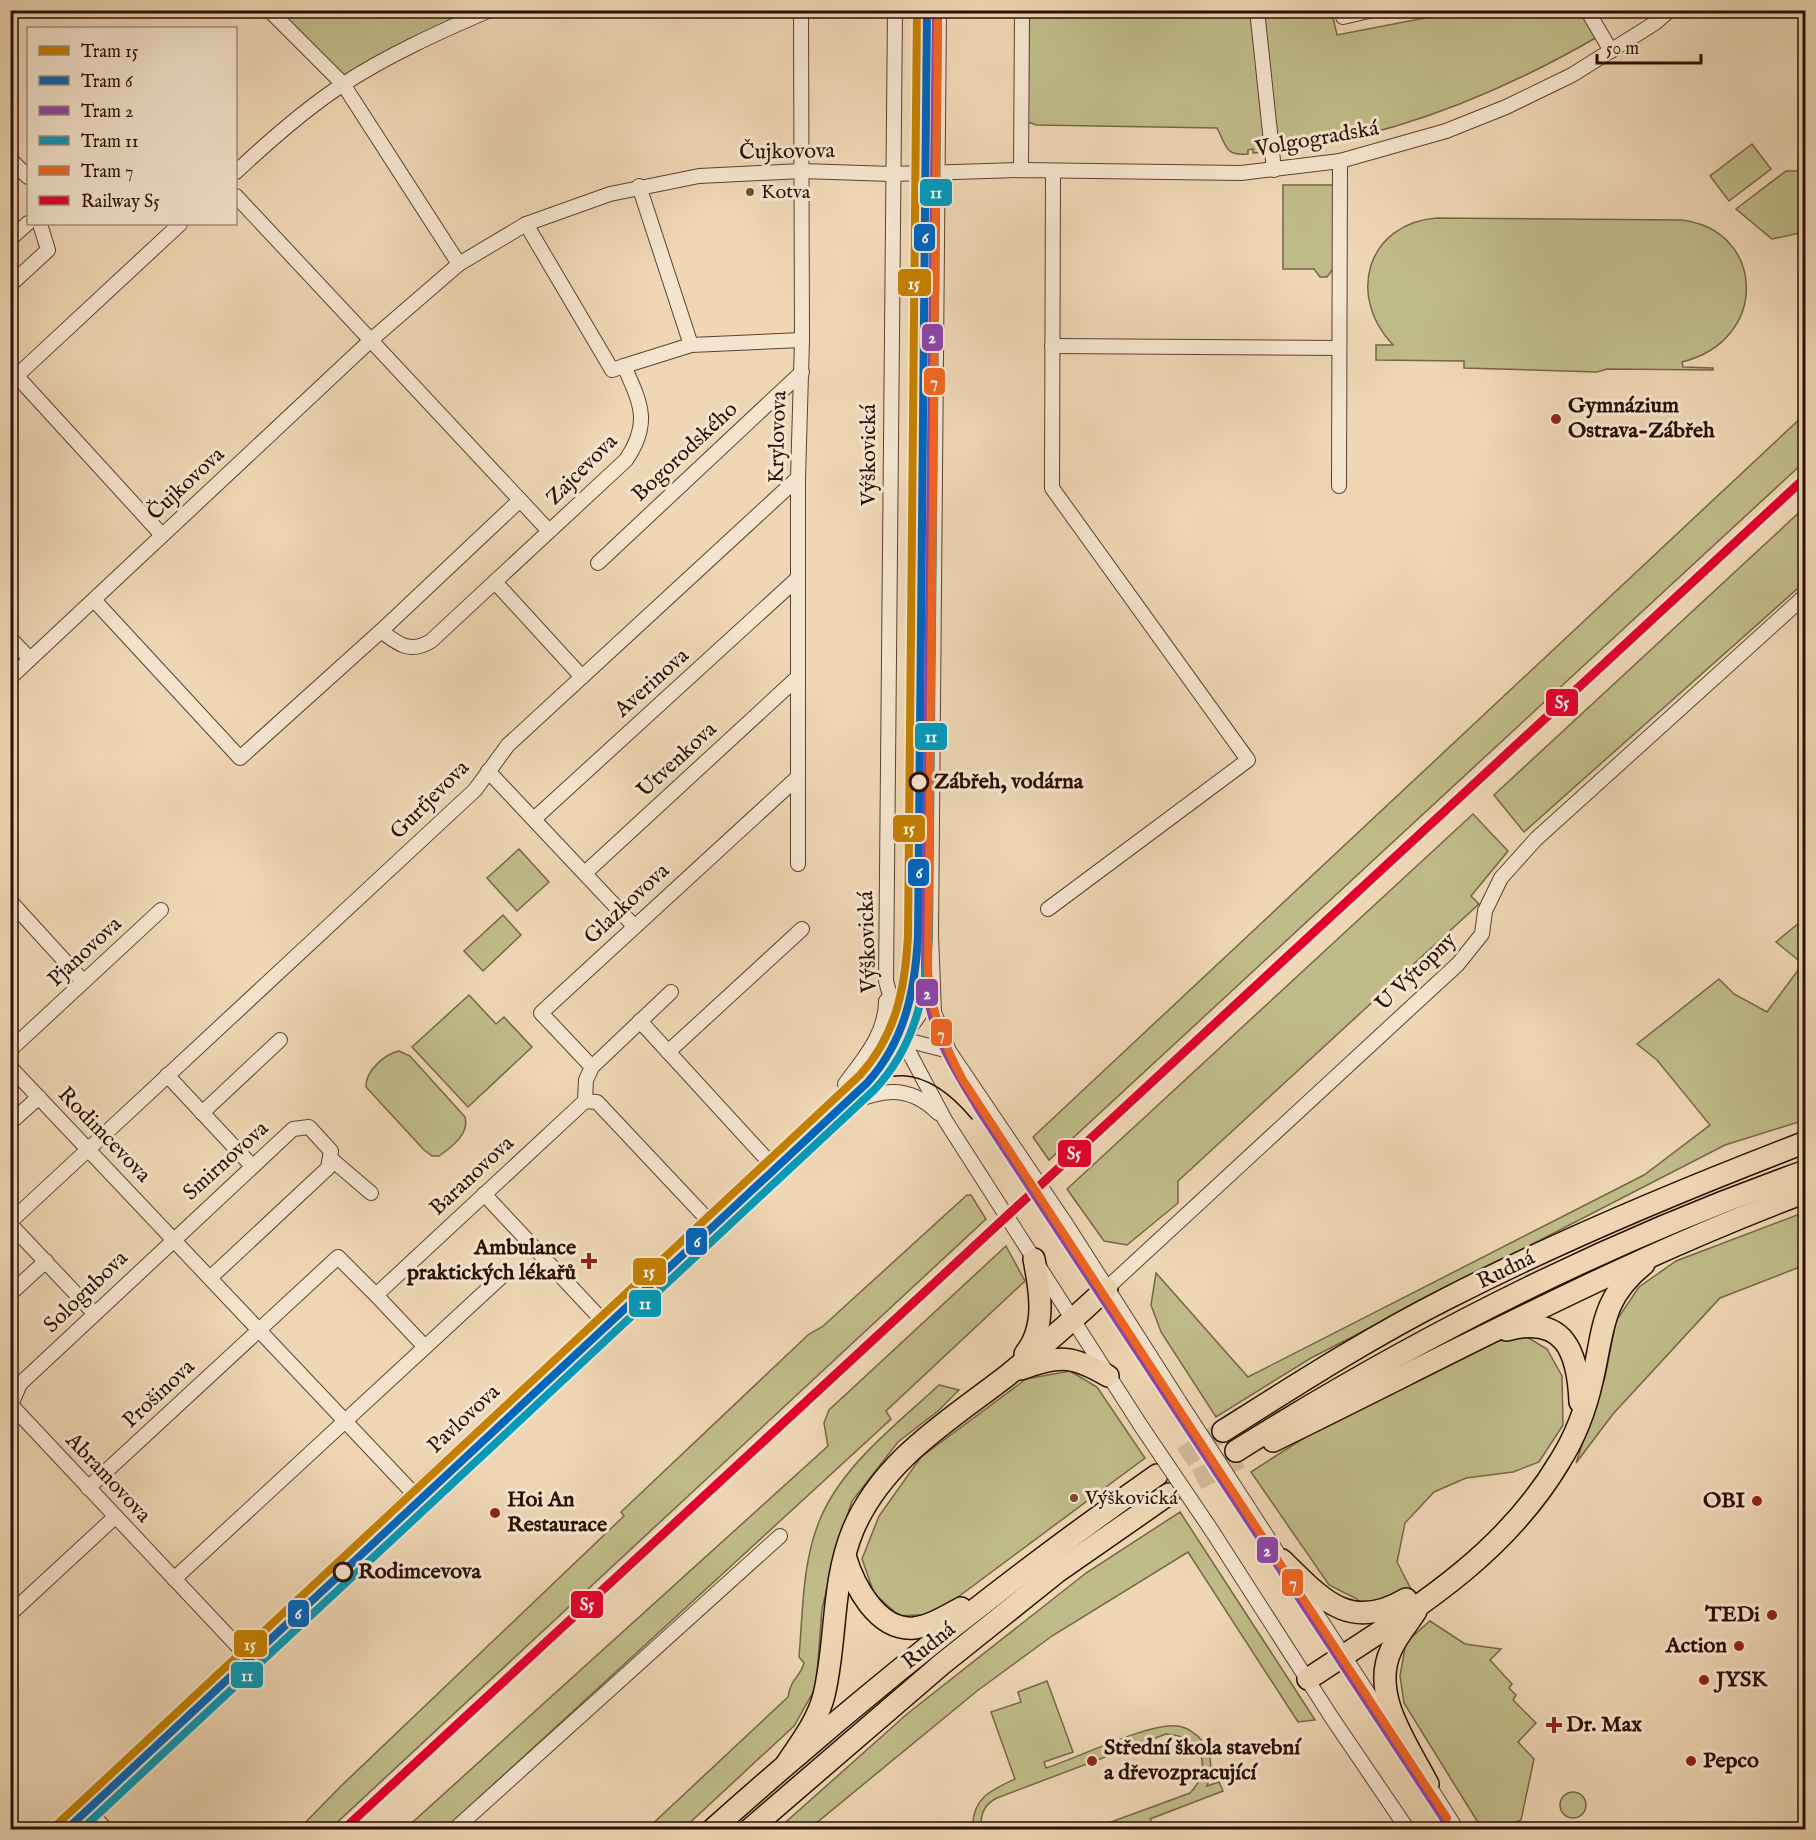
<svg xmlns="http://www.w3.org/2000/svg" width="1816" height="1840" viewBox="0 0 1816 1840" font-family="'IM FELL English',serif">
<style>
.green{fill:#c0bc89;stroke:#766646;stroke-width:1.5}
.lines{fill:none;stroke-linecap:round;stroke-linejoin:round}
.highway-tunnel{stroke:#d2b99a;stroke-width:21;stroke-dasharray:21 10;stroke-linecap:butt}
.minor-casing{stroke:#5d4130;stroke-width:16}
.highway-casing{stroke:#2c0f04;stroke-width:24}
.minor{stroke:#f5e5cf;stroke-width:14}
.highway{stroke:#efd7b5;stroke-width:21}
.tram{stroke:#2c0f04;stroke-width:1.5}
.minor-bridge-casing{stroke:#5d4130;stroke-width:16;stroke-linecap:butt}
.minor-bridge{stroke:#f5e5cf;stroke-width:14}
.rail-1-casing{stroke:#f5e5cf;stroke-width:14}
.rail-1{stroke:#e4002b;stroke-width:9}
.tram-1-casing{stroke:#f5e5cf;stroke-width:12}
.tram-2-casing{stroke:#f5e5cf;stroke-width:12}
.tram-3-casing{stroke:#f5e5cf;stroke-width:12}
.tram-4-casing{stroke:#f5e5cf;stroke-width:12}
.tram-5-casing{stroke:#f5e5cf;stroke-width:12}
.tram-1{stroke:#c48001;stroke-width:8}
.tram-2{stroke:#0065bd;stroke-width:8}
.tram-3{stroke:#8e44ad;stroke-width:8}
.tram-4{stroke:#049aba;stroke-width:8}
.tram-5{stroke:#f26522;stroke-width:8}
.bus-dot{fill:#7a4b2a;stroke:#f5e5cf;stroke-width:2}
.poi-dot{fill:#8f2418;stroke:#f5e5cf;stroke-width:2}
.stop-dot{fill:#f5e5cf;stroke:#2c0f04;stroke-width:3}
.labels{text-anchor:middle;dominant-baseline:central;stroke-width:6;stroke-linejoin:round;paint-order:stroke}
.bus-label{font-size:20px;fill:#2c0f04;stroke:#f5e5cf;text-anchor:start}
.street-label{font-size:22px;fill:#2c0f04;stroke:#f5e5cf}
.poi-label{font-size:22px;font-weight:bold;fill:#2c0f04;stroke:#f5e5cf;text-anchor:start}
.stop-label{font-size:22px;font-weight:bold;fill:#2c0f04;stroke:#f5e5cf;text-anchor:start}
.line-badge{stroke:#f5e5cf;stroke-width:2}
.badge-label{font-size:16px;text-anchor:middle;font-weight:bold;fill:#fff}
</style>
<rect width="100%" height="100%" fill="#efd7b5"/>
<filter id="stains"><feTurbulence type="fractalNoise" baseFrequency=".00333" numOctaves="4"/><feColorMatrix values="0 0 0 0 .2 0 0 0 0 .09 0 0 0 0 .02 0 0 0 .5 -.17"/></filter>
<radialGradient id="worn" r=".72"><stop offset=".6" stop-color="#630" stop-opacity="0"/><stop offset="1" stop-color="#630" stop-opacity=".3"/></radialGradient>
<g class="green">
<path d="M1586,10L1599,36C1492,98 1377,144 1253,153V149L1248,150V154C1225,156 1227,147 1217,128L1036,125L1028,122L1029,11H1345L1332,13L1337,35L1461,11Z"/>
<polygon points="269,11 490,11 343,84"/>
<polygon points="1752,144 1771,169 1729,201 1710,176"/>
<polygon points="1786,171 1805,171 1805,232 1772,239 1736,209"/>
<polygon points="1283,185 1334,185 1333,269 1327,277 1320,277 1314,269 1283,269"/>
<path d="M1437,218L1681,220C1765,229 1771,340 1682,362L1683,367L1713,368V370L1607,369L1597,372L1464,368V361L1376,360V345H1393C1346,296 1367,223 1437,218Z"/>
<polygon points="1805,414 1805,461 1049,1160 1033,1137"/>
<polygon points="1805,507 1805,582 1524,832 1494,795"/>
<polygon points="1473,814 1508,851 1471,896 1479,904 1178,1181 1178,1203 1127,1245 1104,1241 1067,1189"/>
<polygon points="519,849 549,882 517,911 487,878"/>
<polygon points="503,915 521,935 483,971 464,951"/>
<polygon points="1805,918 1805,962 1803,964 1776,942"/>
<polygon points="1799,969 1805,977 1805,1120 1725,1145 1311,1358 1216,1417 1161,1332 1151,1305 1156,1273 1248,1377 1644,1175 1710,1125 1657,1060 1637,1044 1719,979 1734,994 1767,1012"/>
<polygon points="469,995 496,1024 504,1017 532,1047 468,1107 412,1047"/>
<path d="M399,1051L410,1056L465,1117C470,1133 452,1147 439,1156H432L424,1150L366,1087C365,1071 385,1054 399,1051Z"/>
<polygon points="967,1195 971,1195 986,1219 330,1829 299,1829 340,1787 624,1516 621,1512 809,1334 822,1327"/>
<polygon points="1805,1212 1805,1265 1720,1298 1613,1414 1576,1463 1605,1377 1616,1321 1639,1287 1676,1261"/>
<polygon points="1006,1246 1025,1281 886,1411 891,1419 445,1829 404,1830 828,1446 824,1423 829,1410"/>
<polygon points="1527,1337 1547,1349 1562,1376 1563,1425 1539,1462 1513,1472 1466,1478 1434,1492 1405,1523 1397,1562 1412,1591 1363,1608 1357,1599 1329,1585 1251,1472 1310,1434 1490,1342"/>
<polygon points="1070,1371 1097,1387 1145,1458 935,1614 899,1616 874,1593 862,1559 879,1516 921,1457 1026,1379"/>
<path d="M939,1385L959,1390L938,1411L898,1442L852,1501L838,1542L822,1609L816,1687L794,1726L683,1829L646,1830L788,1697C791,1677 800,1678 804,1663L799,1657C803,1611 802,1560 821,1517C844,1464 897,1424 939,1385Z"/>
<polygon points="1180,1512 1315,1720 1298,1722 1188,1552 1052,1636 977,1691 809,1829 778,1829 907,1714 1086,1573"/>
<path d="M1430,1621L1465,1644L1501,1649L1490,1660L1512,1684L1509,1688L1516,1695L1513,1700L1536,1723L1518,1742L1534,1759L1521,1820C1508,1826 1490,1832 1477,1821L1404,1703L1400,1676L1406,1642Z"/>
<path d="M1047,1681L1073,1752L1044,1762L1046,1768C1075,1759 1150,1722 1177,1726C1187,1727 1197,1734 1203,1742C1213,1755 1212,1772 1207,1786L1219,1782L1223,1791L1150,1819L1156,1829H1092L1190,1793C1214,1768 1202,1736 1166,1734L997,1798C984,1804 980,1815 981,1829H973C971,1799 991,1790 1015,1779L991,1712L1021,1702L1018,1692Z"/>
<circle cx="1573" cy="1805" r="13"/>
</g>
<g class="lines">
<g class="highway-tunnel">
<polyline points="1157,1475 1223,1431"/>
<polyline points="1169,1494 1240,1458"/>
</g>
<defs>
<g id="minor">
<polyline points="269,10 343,84 459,264"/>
<polyline points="895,10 886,981 902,1039 945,1120 1141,1426"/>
<polyline points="939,10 931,935 934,1012 949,1051 1068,1227 1179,1401"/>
<polyline points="1257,10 1274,170"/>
<polyline points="1587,10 1611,51"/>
<polyline points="1343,17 1373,10"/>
<polyline points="10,159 28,177"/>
<polyline points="1021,170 1022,10"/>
<path d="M236,172C269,141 304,110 342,85C388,55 439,32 490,10"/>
<polyline points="639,186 691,345"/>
<polyline points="236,196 549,531"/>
<polyline points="526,224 612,370 624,366"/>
<polyline points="10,239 28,223"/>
<polyline points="10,285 48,250 40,224"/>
<polyline points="1052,346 1338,348"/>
<polyline points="12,371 162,535"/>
<polyline points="10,382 180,224"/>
<polyline points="1339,486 1340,161"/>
<polyline points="598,563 802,372"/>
<polyline points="495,582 582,677"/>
<path d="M94,600L240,758L381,631C398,644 410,654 431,641L626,460C651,423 641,404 624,366L691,345L802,340"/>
<polyline points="381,631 520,500"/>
<polyline points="10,638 30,659"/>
<polyline points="10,678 371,340 459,264 526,224 610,194 699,176 802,171 892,174 1021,170 1241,173 1340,161 1446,131 1506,107 1572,75 1655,23 1670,10"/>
<polyline points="488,771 634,926"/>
<polyline points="534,819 798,578"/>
<polyline points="798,864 798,478 802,340 801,10"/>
<polyline points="585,873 798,677"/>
<polyline points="10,901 83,981"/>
<polyline points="1048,909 1248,760 1052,488 1053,171"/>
<polyline points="640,1021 771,1164"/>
<polyline points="902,1039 949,1051"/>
<polyline points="10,1050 161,910"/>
<polyline points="668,1052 802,929"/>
<polyline points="10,1067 414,1494"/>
<polyline points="592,1067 541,1013 798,777"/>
<polyline points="167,1075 252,1166"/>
<path d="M845,1084C864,1058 886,1034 886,1001"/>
<polyline points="585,1101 597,1102 709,1221"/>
<path d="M832,1110C871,1094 903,1078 938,1113"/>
<polyline points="202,1113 280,1040"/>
<polyline points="10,1123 39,1097"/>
<polyline points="330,1158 371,1193"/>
<polyline points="484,1194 602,1320"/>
<polyline points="10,1222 475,790 508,745 798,478"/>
<polyline points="10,1224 94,1313"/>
<polyline points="1107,1288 1458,964 1482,934 1485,911 1501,878 1536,839 1806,595"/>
<polyline points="10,1294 46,1261"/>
<polyline points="376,1295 425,1347"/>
<polyline points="12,1406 245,1654"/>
<polyline points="10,1407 20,1384 293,1129 309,1127 331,1151 328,1168 210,1278"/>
<polyline points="88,1488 338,1257 376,1295 585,1101 586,1080 592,1067 671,992"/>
<polyline points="1248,1507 1286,1566"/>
<polyline points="1212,1531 1332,1718 1408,1830"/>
<polyline points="174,1579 501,1277"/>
<polyline points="1296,1582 1392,1730"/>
<polyline points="10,1614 115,1517"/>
<polyline points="1424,1778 1457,1830"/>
<polyline points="84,1804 106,1830"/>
<polyline points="56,1830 414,1494 771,1164 902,1039 932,997"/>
<polyline points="454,1830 780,1536"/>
</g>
<g id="highway">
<path d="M1507,1330C1565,1314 1578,1353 1580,1402"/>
<path d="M1025,1354C1047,1327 1040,1290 1034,1259"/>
<path d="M1021,1369C1059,1355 1072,1355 1108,1376"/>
<path d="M1223,1431C1296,1385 1369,1338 1446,1299C1563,1239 1683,1189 1806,1142"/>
<path d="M1273,1441C1451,1354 1619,1262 1806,1192"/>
<path d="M1236,1451C1416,1338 1605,1242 1806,1171"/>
<path d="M845,1556C854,1585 877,1631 914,1628C931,1626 946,1616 961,1608"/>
<path d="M1282,1560C1321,1598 1349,1633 1406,1599"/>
<path d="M1416,1611C1408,1624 1397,1636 1391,1650C1370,1695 1408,1745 1428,1784"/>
<path d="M1308,1679C1403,1616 1500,1562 1560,1461C1575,1437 1586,1408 1592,1381C1604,1331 1600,1299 1644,1264"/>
<path d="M787,1763C801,1742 818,1720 824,1695C837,1641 831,1584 853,1530C883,1459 950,1420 1008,1375C1042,1347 1075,1318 1107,1288"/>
<path d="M712,1830C854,1703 1001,1584 1157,1475"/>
<polyline points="749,1830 942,1664 1057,1572 1169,1494"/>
</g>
</defs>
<use href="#minor" class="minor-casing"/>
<use href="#highway" class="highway-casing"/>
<use href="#minor" class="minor"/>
<use href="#highway" class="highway"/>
<path class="tram" d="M827,1106C884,1065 925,1062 972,1119"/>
<defs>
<g id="minor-bridge">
<polyline points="1179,1401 1248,1507"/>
<polyline points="1141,1426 1212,1531"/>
</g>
</defs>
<use href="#minor-bridge" class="minor-bridge-casing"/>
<use href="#minor-bridge" class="minor-bridge"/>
<defs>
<polyline id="rail-1" points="343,1830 1806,477"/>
</defs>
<use href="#rail-1" class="rail-1-casing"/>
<use href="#rail-1" class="rail-1"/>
<defs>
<path id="tram-1" d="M51,1830L860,1075C896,1035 905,989 908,936L917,10"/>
<path id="tram-2" d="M66,1830L867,1083C905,1041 915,991 918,936L927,10"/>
<path id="tram-3" d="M936,10L925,968C925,1024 952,1067 981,1113L1447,1824"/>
<path id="tram-4" d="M81,1830L874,1090C915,1047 926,994 929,936L938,10"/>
<path id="tram-5" d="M938,10L928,971C931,1011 944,1045 963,1080L1447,1818"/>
</defs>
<use href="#tram-1" class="tram-1-casing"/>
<use href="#tram-2" class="tram-2-casing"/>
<use href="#tram-3" class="tram-3-casing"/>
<use href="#tram-4" class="tram-4-casing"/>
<use href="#tram-5" class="tram-5-casing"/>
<use href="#tram-1" class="tram-1"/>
<use href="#tram-2" class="tram-2"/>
<use href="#tram-3" class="tram-3"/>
<use href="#tram-4" class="tram-4"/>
<use href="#tram-5" class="tram-5"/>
</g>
<g class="bus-dot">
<circle cx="750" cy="192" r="5"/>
<circle cx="1074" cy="1498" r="5"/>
</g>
<g class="poi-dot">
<circle cx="1556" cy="419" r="6"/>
<path d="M586 1252h6v6h6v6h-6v6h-6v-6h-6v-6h6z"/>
<circle cx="1757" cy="1501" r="6"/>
<circle cx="495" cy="1513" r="6"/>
<circle cx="1772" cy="1615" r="6"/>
<circle cx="1739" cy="1646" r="6"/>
<circle cx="1704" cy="1680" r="6"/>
<path d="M1551 1716h6v6h6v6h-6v6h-6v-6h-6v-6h6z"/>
<circle cx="1092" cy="1761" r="6"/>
<circle cx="1691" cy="1761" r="6"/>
</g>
<g class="stop-dot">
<circle cx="919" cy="782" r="9"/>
<circle cx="343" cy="1572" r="9"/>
</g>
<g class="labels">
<g class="bus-label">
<text x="761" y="192">Kotva</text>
<text x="1085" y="1498">Výškovická</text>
</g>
<g class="street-label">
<text transform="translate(1317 139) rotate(-10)">Volgogradská</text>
<text transform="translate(787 152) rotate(-1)">Čujkovova</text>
<text transform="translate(778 437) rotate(-88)">Krylovova</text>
<text transform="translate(685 452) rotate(-43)">Bogorodského</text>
<text transform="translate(869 455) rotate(-90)">Výškovická</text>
<text transform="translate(582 470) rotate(-45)">Zajcevova</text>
<text transform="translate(186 484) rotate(-43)">Čujkovova</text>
<text transform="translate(652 683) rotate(-42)">Averinova</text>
<text transform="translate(677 760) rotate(-43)">Utvenkova</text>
<text transform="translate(430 800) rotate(-45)">Gurťjevova</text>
<text transform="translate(627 904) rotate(-43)">Glazkovova</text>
<text transform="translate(868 942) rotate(-92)">Výškovická</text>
<text transform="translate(85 952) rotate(-43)">Pjanovova</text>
<text transform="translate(1416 972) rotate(-44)">U Výtopny</text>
<text transform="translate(104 1135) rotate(46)">Rodimcevova</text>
<text transform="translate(226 1161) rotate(-42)">Smirnovova</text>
<text transform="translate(472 1176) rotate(-43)">Baranovova</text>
<text transform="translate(1506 1270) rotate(-26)">Rudná</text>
<text transform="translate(86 1292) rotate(-44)">Sologubova</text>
<text transform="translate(159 1394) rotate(-43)">Prošinova</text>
<text transform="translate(464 1419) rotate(-43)">Pavlovova</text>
<text transform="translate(108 1478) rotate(47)">Abramovova</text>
<text transform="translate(929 1646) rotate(-39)">Rudná</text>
</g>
<g class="poi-label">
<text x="1568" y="406">Gymnázium<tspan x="1568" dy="25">Ostrava-Zábřeh</tspan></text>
<text x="576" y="1248" text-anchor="end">Ambulance<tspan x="576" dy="25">praktických lékařů</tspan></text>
<text x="507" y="1500">Hoi An<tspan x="507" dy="25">Restaurace</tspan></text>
<text x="1745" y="1501" text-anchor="end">OBI</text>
<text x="1760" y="1615" text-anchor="end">TEDi</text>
<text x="1727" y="1646" text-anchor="end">Action</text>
<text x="1716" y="1680">JYSK</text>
<text x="1566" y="1725">Dr. Max</text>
<text x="1104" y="1748">Střední škola stavební<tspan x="1104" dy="25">a dřevozpracující</tspan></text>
<text x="1703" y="1761">Pepco</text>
</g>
<g class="stop-label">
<text x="934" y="782">Zábřeh, vodárna</text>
<text x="358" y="1572">Rodimcevova</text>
</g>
</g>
<g class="line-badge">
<rect x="919" y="178" width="34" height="29" rx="6" fill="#049aba"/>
<rect x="913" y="223" width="23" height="29" rx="6" fill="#0065bd"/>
<rect x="897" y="268" width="35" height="29" rx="6" fill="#c48001"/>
<rect x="921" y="323" width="23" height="29" rx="6" fill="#8e44ad"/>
<rect x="923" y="367" width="23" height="29" rx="6" fill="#f26522"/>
<rect x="1545" y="688" width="34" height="29" rx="6" fill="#e4002b"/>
<rect x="914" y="722" width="34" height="29" rx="6" fill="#049aba"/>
<rect x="892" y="814" width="34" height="29" rx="6" fill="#c48001"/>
<rect x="907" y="858" width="23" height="29" rx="6" fill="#0065bd"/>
<rect x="915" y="978" width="24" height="29" rx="6" fill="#8e44ad"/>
<rect x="930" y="1018" width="23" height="29" rx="6" fill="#f26522"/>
<rect x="1057" y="1139" width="35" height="29" rx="6" fill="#e4002b"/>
<rect x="685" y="1227" width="23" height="29" rx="6" fill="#0065bd"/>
<rect x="632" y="1257" width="35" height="29" rx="6" fill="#c48001"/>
<rect x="628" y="1289" width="34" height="29" rx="6" fill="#049aba"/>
<rect x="1256" y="1536" width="23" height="28" rx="6" fill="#8e44ad"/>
<rect x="1281" y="1568" width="23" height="29" rx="6" fill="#f26522"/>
<rect x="570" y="1590" width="34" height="29" rx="6" fill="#e4002b"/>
<rect x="287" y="1599" width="23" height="29" rx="6" fill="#0065bd"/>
<rect x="233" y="1629" width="35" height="29" rx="6" fill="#c48001"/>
<rect x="230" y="1661" width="34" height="28" rx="6" fill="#049aba"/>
</g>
<g class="badge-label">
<text x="936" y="198">11</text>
<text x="925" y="243">6</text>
<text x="914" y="289">15</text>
<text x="932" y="343">2</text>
<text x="934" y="387">7</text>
<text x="1562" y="708">S5</text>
<text x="931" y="742">11</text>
<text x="909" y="834">15</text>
<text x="919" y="878">6</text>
<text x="927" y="999">2</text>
<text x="941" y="1039">7</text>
<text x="1074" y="1159">S5</text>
<text x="697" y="1247">6</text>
<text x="649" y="1277">15</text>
<text x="645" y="1309">11</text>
<text x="1267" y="1556">2</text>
<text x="1293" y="1588">7</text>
<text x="587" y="1610">S5</text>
<text x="298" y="1619">6</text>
<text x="250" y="1650">15</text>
<text x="247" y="1681">11</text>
</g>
<rect width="1816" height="1840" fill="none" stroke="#efd7b5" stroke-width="36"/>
<rect x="12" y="12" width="1792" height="1816" fill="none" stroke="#2c0f04" stroke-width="3"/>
<rect x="18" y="18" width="1780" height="1804" fill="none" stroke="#2c0f04" stroke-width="1.5"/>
<rect x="27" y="27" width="210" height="198" fill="#f5e5cf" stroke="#a58f7e" stroke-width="1.5"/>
<rect x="39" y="46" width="30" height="9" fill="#c48001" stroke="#a58f7e" stroke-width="1.5"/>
<text x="81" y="57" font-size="18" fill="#2c0f04">Tram 15</text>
<rect x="39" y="76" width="30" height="9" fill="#0065bd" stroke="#a58f7e" stroke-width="1.5"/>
<text x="81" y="87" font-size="18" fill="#2c0f04">Tram 6</text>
<rect x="39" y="106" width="30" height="9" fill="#8e44ad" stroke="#a58f7e" stroke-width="1.5"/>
<text x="81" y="117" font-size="18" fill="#2c0f04">Tram 2</text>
<rect x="39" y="136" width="30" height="9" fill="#049aba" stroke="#a58f7e" stroke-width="1.5"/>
<text x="81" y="147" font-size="18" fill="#2c0f04">Tram 11</text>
<rect x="39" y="166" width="30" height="9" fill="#f26522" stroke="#a58f7e" stroke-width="1.5"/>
<text x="81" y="177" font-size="18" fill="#2c0f04">Tram 7</text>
<rect x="39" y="196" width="30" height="9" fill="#e4002b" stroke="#a58f7e" stroke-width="1.5"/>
<text x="81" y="207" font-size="18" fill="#2c0f04">Railway S5</text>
<path d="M1597 54v9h104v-9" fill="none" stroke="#2c0f04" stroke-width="3"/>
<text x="1606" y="54" font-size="18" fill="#2c0f04" stroke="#f5e5cf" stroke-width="4.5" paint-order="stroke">50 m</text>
<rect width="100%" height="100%" filter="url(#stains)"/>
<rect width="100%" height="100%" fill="url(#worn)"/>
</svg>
